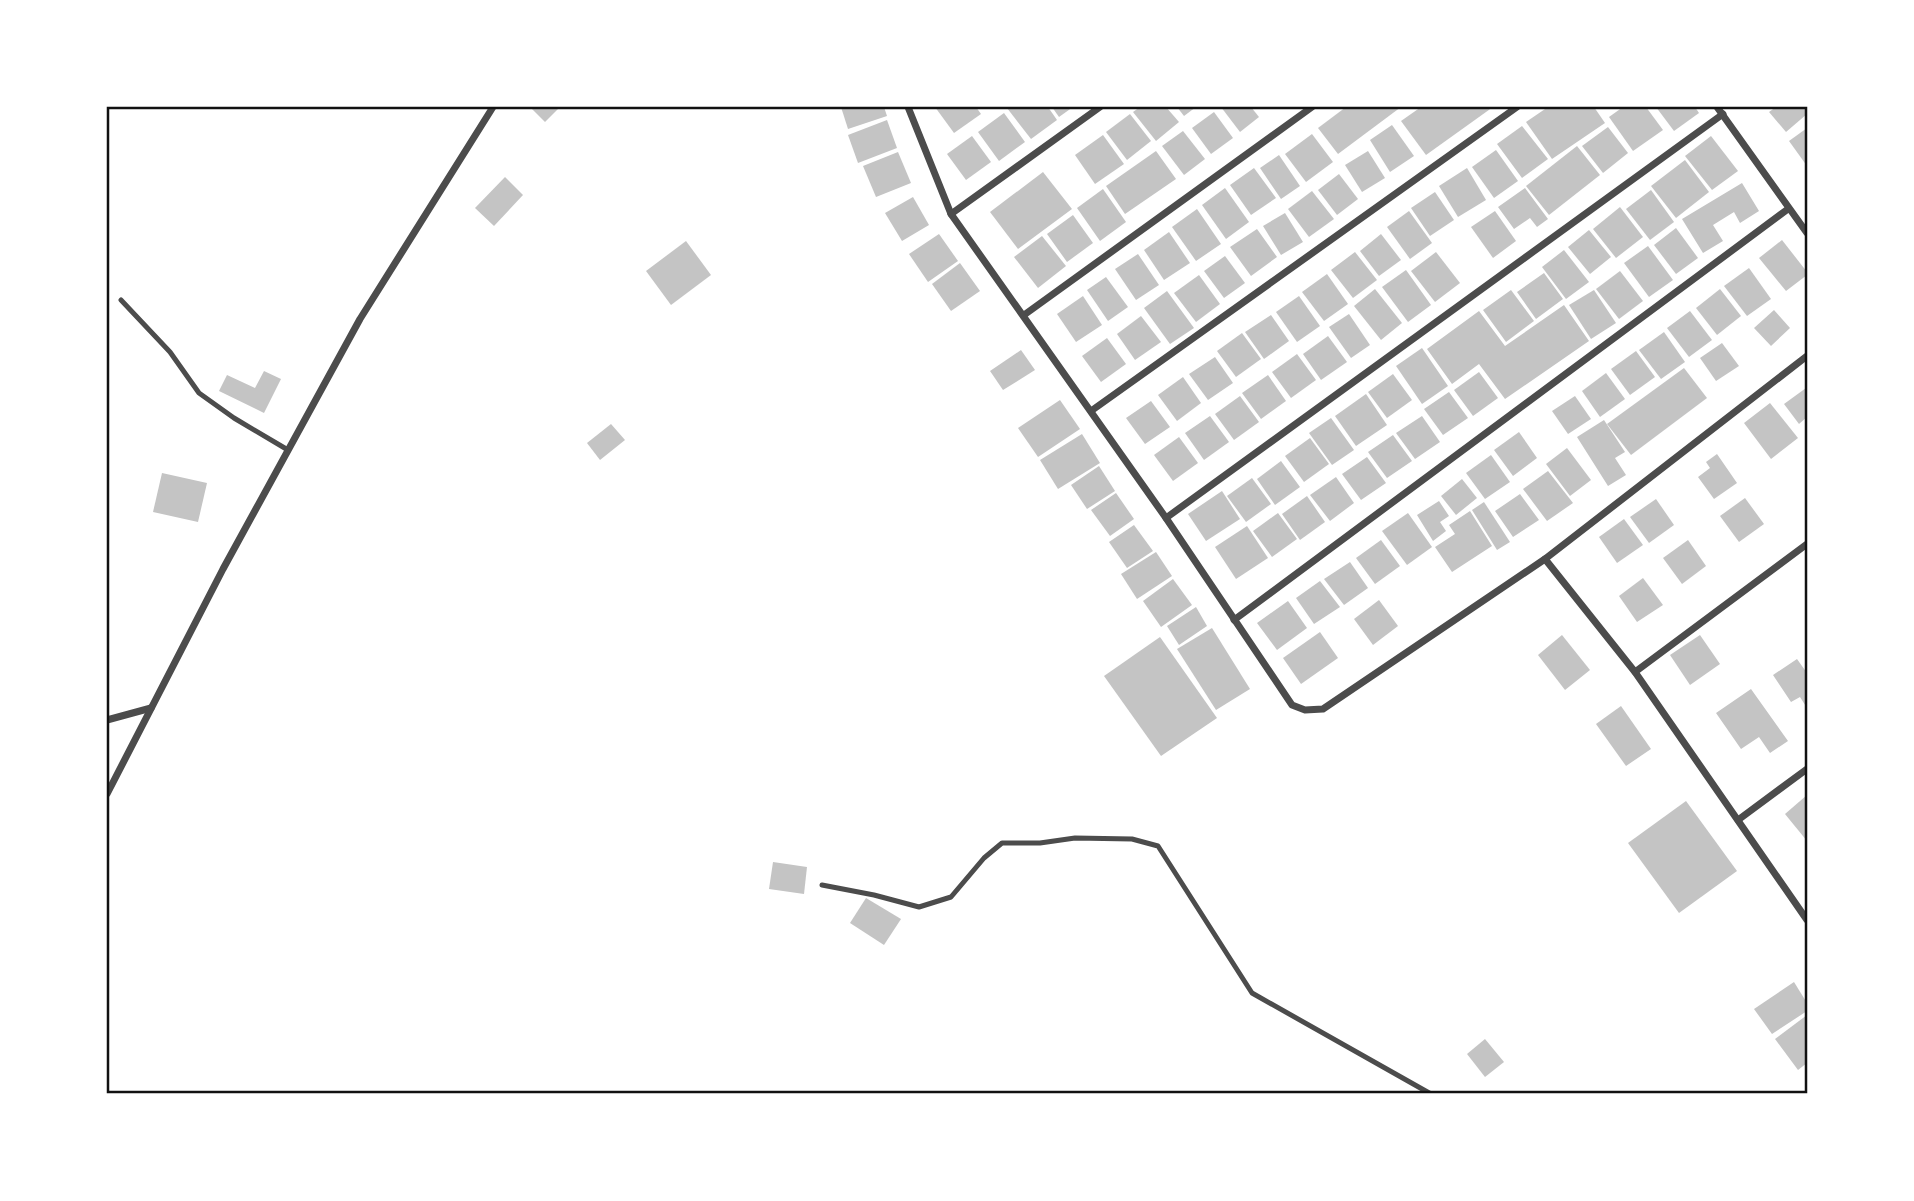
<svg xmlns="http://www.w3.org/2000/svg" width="1914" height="1201" viewBox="0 0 1914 1201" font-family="'PT Sans Narrow',sans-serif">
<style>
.building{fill:#c4c4c4}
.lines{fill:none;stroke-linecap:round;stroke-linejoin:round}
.service{stroke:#4c4c4c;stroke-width:5}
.minor{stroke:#4c4c4c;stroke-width:7}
.neatline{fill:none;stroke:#111;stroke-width:2.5}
</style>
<rect width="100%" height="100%" fill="#fff"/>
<g class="building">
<polygon points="530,107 560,107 545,122"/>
<polygon points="841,107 884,107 887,116 848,129"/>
<polygon points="935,107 976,107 981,114 954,133"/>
<polygon points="1009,107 1048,107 1057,120 1031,139 1007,108"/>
<polygon points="1052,107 1073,107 1059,117"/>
<polygon points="1140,107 1166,107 1179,122 1156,141 1133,112"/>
<polygon points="1177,107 1196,107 1184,116"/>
<polygon points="1221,107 1251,107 1259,117 1240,132"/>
<polygon points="1346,107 1401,107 1338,154 1318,128"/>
<polygon points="1421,107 1493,107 1426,155 1401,121"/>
<polygon points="1548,107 1594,107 1605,123 1552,159 1526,122"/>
<polygon points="1623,107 1646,107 1663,130 1633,151 1609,117"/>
<polygon points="1656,107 1695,107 1699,113 1674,131"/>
<polygon points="1776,107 1805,107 1807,110 1807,114 1786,132 1769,112"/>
<polygon points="1214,112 1233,138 1211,154 1192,128"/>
<polygon points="1004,113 1025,142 999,161 978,132"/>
<polygon points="1130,114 1151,141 1127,160 1106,132"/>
<polygon points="887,120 897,148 858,163 848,135"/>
<polygon points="1392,125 1414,156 1390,172 1370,140"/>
<polygon points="1522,126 1548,159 1522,178 1497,144"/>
<polygon points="1608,127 1628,153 1603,173 1582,146"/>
<polygon points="1807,128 1807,166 1789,141"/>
<polygon points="1183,131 1205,159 1184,175 1162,146"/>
<polygon points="1312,134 1333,162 1306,182 1285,154"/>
<polygon points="1103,135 1124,164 1095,184 1075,155"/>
<polygon points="972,136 991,162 966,180 947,154"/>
<polygon points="1711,136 1738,171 1712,190 1685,156"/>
<polygon points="1577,146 1600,175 1549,215 1526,186"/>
<polygon points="1496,150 1518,181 1494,198 1472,167"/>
<polygon points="1156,151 1176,179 1125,214 1106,186"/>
<polygon points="1368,151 1385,178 1362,192 1345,165"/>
<polygon points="898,152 911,183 876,197 863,166"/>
<polygon points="1279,155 1300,186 1281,199 1260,168"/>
<polygon points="1685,160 1709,192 1676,218 1651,186"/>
<polygon points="1254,168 1276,198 1251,215 1230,185"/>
<polygon points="1467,168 1486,200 1458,217 1439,186"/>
<polygon points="1043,172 1072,209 1018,249 990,212"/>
<polygon points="1339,174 1358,199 1337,215 1318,190"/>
<polygon points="505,177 523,195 494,226 475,208"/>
<polygon points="1742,183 1759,211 1740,223 1734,212 1713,225 1723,241 1703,253 1682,219"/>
<polygon points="1225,188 1249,222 1226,239 1202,205"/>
<polygon points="1525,188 1548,219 1537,227 1530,218 1514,229 1498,207"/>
<polygon points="1103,189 1126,222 1100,241 1077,208"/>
<polygon points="1651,190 1674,222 1650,240 1626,209"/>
<polygon points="1312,191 1334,219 1309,237 1288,209"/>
<polygon points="1435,192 1454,220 1430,236 1411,208"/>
<polygon points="913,197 929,225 902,241 885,213"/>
<polygon points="1620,207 1643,237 1616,258 1593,229"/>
<polygon points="1197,209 1221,244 1196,261 1172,227"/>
<polygon points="1409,211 1432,243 1410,259 1387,227"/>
<polygon points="1495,211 1516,241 1493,258 1471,227"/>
<polygon points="1285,213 1303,242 1281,255 1263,226"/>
<polygon points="1073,215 1093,243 1067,262 1047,234"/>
<polygon points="1676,228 1698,258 1676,274 1654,245"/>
<polygon points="1257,229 1277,257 1251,276 1230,247"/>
<polygon points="1589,230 1611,257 1590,274 1568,247"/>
<polygon points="1169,232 1190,263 1164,280 1144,250"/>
<polygon points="939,234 958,261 928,282 909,254"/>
<polygon points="1381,234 1401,260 1379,276 1360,251"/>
<polygon points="1042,236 1066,266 1038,288 1014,257"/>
<polygon points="1782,240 1807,272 1807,275 1786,291 1759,258"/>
<polygon points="686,241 711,275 671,305 646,271"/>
<polygon points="1648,246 1673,280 1649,297 1624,263"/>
<polygon points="1564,250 1589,282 1566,299 1542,267"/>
<polygon points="1355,252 1377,280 1353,298 1331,270"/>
<polygon points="1436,252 1460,283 1435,302 1411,271"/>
<polygon points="1138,254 1159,285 1136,300 1115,269"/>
<polygon points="1225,256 1245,283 1224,298 1204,271"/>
<polygon points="960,263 980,291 951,311 932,284"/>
<polygon points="1749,268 1771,299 1747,316 1724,286"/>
<polygon points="1406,270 1431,305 1408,322 1382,287"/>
<polygon points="1620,271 1643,301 1619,319 1596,289"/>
<polygon points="1544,273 1563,299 1536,319 1517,292"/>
<polygon points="1327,274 1348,304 1324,321 1302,292"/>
<polygon points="1199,275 1220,304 1196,322 1174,293"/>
<polygon points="1106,277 1128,307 1108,321 1087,290"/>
<polygon points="1375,289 1402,323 1381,340 1354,306"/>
<polygon points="1720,289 1741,316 1717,335 1696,308"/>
<polygon points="1511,290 1534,321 1506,342 1483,310"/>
<polygon points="1594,290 1616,323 1591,339 1569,305"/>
<polygon points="1167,291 1194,328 1170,344 1144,308"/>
<polygon points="1083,296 1102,325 1076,342 1057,314"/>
<polygon points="1299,296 1320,326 1297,342 1276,312"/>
<polygon points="1564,305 1589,341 1505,399 1479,364 1452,384 1427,349 1479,311 1505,346"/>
<polygon points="1774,310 1790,328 1771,346 1754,328"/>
<polygon points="1690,311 1712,340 1689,357 1667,328"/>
<polygon points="1349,314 1370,345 1351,358 1329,327"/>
<polygon points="1271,315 1289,341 1264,359 1245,332"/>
<polygon points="1141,316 1161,342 1135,360 1117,334"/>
<polygon points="1664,332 1685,362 1661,379 1639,350"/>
<polygon points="1242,333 1261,359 1236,377 1217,351"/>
<polygon points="1328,336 1347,362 1321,380 1303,354"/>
<polygon points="1107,338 1126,364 1101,382 1082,356"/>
<polygon points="1722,343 1739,366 1716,381 1700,358"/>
<polygon points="1422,348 1448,386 1422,404 1396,366"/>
<polygon points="1021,350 1035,370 1003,390 990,371"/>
<polygon points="1636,351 1655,377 1630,395 1611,369"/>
<polygon points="1297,354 1316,380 1291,398 1272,372"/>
<polygon points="1215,357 1233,383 1208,400 1189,374"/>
<polygon points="1684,368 1707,398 1631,455 1607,424"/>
<polygon points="264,371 281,379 264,413 219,391 227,375 255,388"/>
<polygon points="1479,372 1498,398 1473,416 1454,390"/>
<polygon points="1606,373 1625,399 1600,417 1582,391"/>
<polygon points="1393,374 1412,400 1387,418 1368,392"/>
<polygon points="1268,375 1286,401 1261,419 1242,393"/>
<polygon points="1183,377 1201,403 1177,421 1158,395"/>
<polygon points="1806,388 1807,390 1807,417 1799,424 1784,404"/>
<polygon points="1449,392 1468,418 1443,435 1424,409"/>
<polygon points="1366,394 1387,425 1356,446 1335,416"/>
<polygon points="1240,396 1259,422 1234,440 1215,414"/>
<polygon points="1575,396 1591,419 1568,434 1552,411"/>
<polygon points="1060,400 1080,429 1038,457 1018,428"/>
<polygon points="1151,401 1170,427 1145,444 1126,418"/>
<polygon points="1770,403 1798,438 1771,459 1744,423"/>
<polygon points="1210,416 1229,442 1204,460 1185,433"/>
<polygon points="1422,416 1440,442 1415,459 1396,433"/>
<polygon points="1331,418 1354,450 1332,465 1309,433"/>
<polygon points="1604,420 1625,452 1615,458 1626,475 1608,486 1577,437"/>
<polygon points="611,424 625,440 600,460 587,443"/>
<polygon points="1519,432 1537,458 1513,476 1494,450"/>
<polygon points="1082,434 1100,463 1058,489 1040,460"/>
<polygon points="1393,435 1412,461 1387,478 1368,452"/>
<polygon points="1179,437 1198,463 1173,481 1154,455"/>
<polygon points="1310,438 1329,464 1304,482 1285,456"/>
<polygon points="1567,448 1591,480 1570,496 1546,464"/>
<polygon points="1717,454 1737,483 1714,499 1698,477 1710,468 1706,462"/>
<polygon points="1491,455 1510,482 1485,499 1466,473"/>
<polygon points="1367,457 1386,483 1361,500 1342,474"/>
<polygon points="1281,461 1300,487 1275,505 1257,479"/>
<polygon points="1099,466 1115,491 1087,509 1071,485"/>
<polygon points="1548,471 1573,503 1547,521 1523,489"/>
<polygon points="162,473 207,483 198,522 153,512"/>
<polygon points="1336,477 1354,503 1330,521 1310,495"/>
<polygon points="1252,478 1271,504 1246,522 1227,496"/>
<polygon points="1462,479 1477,498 1456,515 1441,496"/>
<polygon points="1222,491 1240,519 1206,541 1188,514"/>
<polygon points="1116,493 1134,519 1110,536 1091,510"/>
<polygon points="1520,494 1539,520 1513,537 1495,511"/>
<polygon points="1307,496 1325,522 1300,540 1282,514"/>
<polygon points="1745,498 1764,524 1739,542 1720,516"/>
<polygon points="1656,499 1674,525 1649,543 1630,517"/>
<polygon points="1439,501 1449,516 1440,522 1446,531 1433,541 1417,515"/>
<polygon points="1484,502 1510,542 1497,550 1472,510"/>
<polygon points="1470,511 1492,546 1452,572 1435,547 1455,534 1449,525"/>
<polygon points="1278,513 1297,539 1272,557 1253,531"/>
<polygon points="1408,513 1432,547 1407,565 1382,531"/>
<polygon points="1624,519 1643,545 1617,563 1599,537"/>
<polygon points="1134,525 1153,551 1127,568 1109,542"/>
<polygon points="1247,526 1268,558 1236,579 1215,547"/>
<polygon points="1381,540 1400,566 1375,584 1356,558"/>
<polygon points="1688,540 1706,566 1682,584 1663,558"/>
<polygon points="1156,552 1172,576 1137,599 1121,574"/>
<polygon points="1350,562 1368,588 1344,605 1324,579"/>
<polygon points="1643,578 1663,605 1637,622 1619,596"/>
<polygon points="1173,579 1192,605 1161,627 1143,601"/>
<polygon points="1320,581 1340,607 1314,624 1296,598"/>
<polygon points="1379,600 1398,626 1373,645 1354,619"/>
<polygon points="1288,601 1307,628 1277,650 1257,623"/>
<polygon points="1196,607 1207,626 1179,645 1167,626"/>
<polygon points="1212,628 1250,689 1216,710 1177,649"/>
<polygon points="1320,632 1338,658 1301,684 1283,658"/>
<polygon points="1562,635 1590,670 1565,690 1538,655"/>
<polygon points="1700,635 1720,664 1690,685 1670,655"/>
<polygon points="1160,637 1217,718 1161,756 1104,676"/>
<polygon points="1797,659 1807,673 1807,708 1800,697 1791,702 1773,675"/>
<polygon points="1751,689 1788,741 1770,753 1759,737 1741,749 1716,713"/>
<polygon points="1621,706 1651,749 1626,766 1596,724"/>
<polygon points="1807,795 1807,841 1785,814"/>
<polygon points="1686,801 1737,871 1679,913 1628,843"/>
<polygon points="773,862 807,867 804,894 769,889"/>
<polygon points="866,898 901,919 884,945 850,923"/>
<polygon points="1794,982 1807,1003 1807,1011 1772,1034 1754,1009"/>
<polygon points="1807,1015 1807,1063 1798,1070 1775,1039"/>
<polygon points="1485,1039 1504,1062 1485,1077 1467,1054"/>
</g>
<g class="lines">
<g class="service">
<polyline points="121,300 170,352 199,393 234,418 288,450"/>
<polyline points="822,885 874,895 919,907 951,897 984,858 1002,843 1040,843 1075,838 1132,839 1158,846 1252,993 1431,1094"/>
</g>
<g class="minor">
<polyline points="908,107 951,214 1166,518 1292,705 1305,710 1323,709 1545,559 1807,356"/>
<polyline points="1717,107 1807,233"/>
<polyline points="951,214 1100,107"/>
<polyline points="1024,315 1312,107"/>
<polyline points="1091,411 1517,107"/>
<polyline points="1166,518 1723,114"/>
<polyline points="1545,559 1635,672 1807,920"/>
<polyline points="1234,620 1788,209"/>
<polyline points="1635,672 1807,544"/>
<polyline points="107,720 151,708"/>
<polyline points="107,794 223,569 360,319 493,107"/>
<polyline points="1738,820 1807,769"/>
</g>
</g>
<rect width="1914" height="1201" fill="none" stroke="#ffffff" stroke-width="217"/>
<rect x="108" y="108" width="1698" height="984" class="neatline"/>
</svg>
